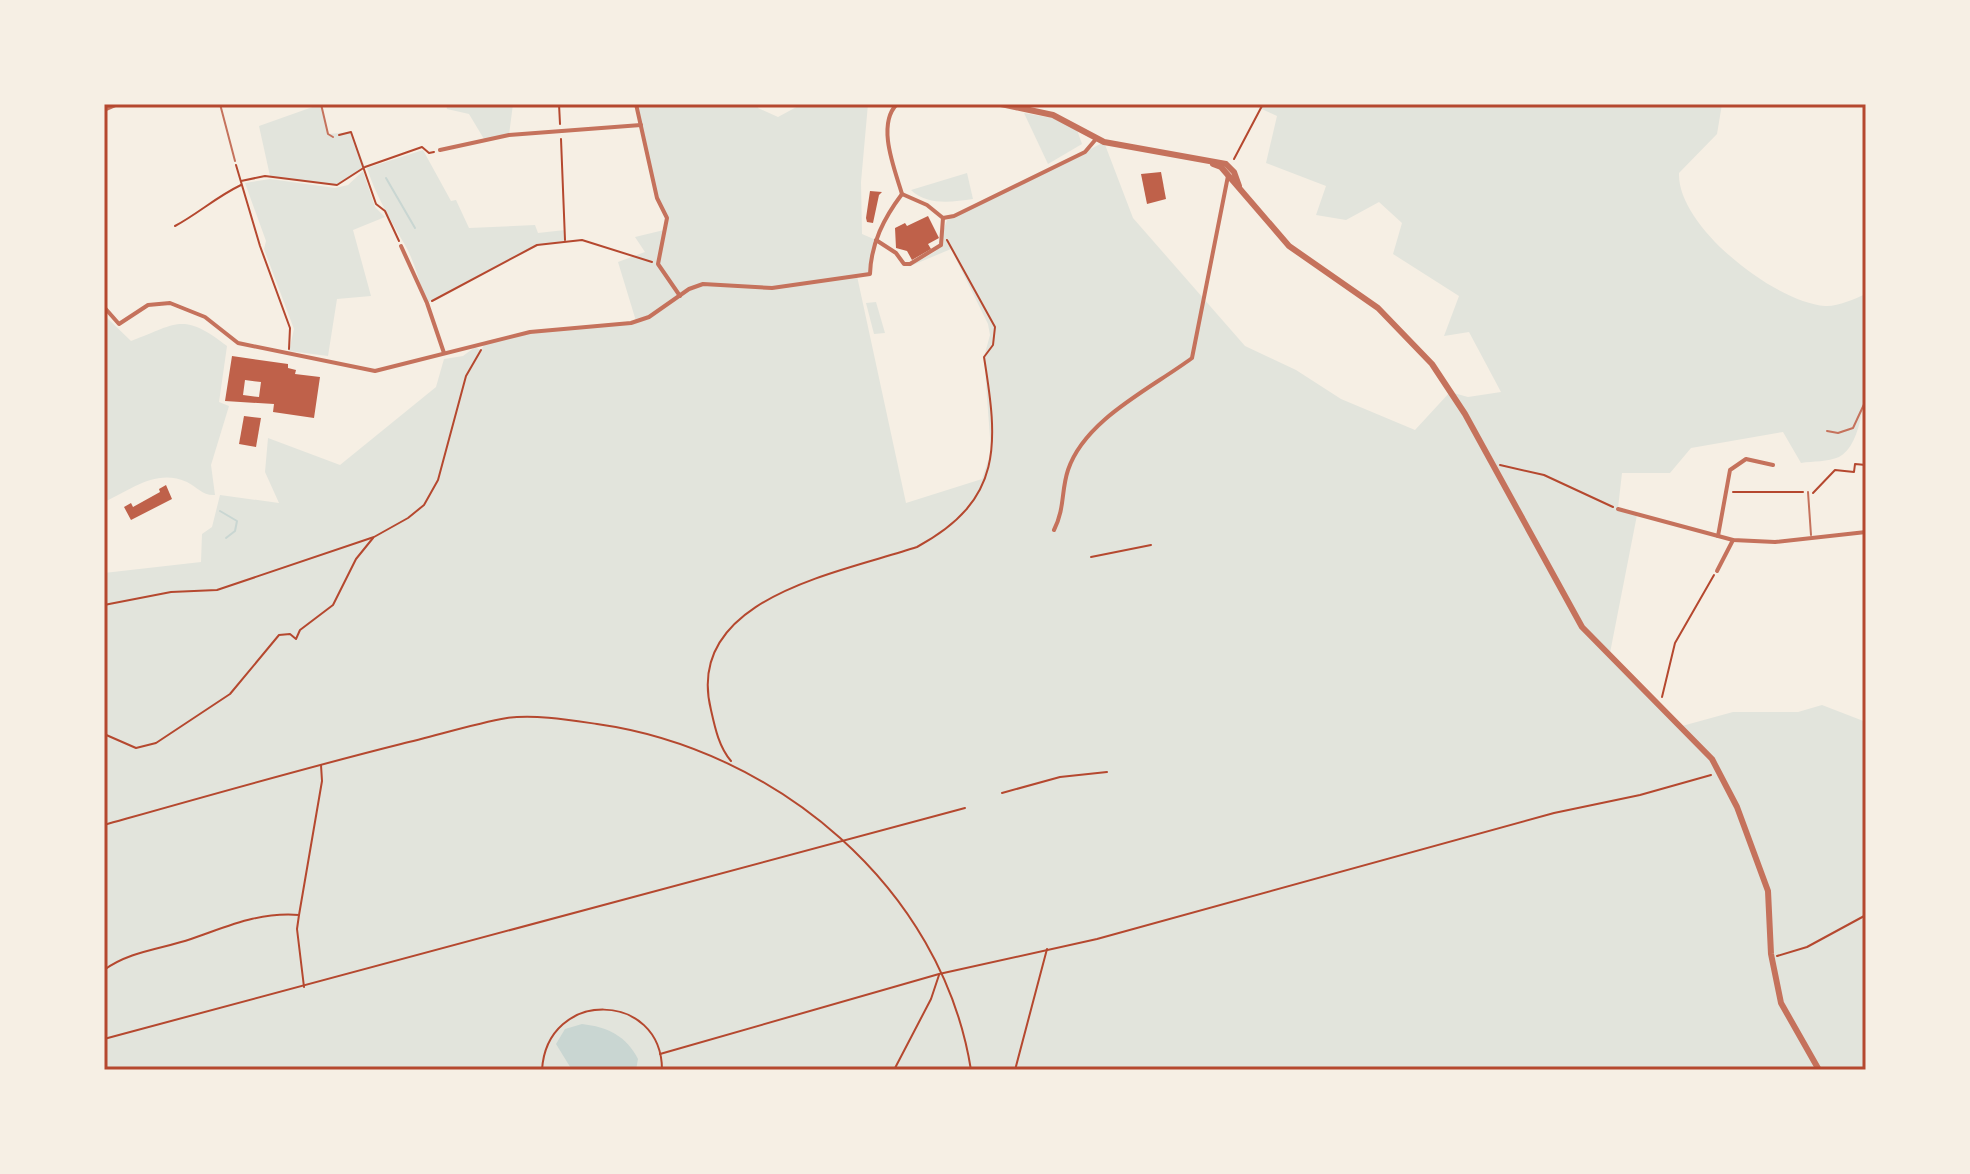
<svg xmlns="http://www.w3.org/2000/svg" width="1970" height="1174" viewBox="0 0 1970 1174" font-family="'PT Sans Narrow',sans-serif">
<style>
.green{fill:#e2e4dc}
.water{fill:#c9d6d2}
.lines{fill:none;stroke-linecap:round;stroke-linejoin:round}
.stream{stroke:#c9d6d2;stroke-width:2}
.building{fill:#bf614a;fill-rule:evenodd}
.path{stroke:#b5482f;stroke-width:2}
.service{stroke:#c5725c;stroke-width:2}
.minor{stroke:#c5725c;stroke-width:4}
.tertiary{stroke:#c5725c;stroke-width:6}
.neatline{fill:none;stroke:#b5482f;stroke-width:3}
</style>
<rect width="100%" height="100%" fill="#f6efe4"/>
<g class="green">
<polygon points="321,104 328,134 351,132 365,167 337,185 270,176 259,126"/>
<polygon points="446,104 513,104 509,135 484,139 469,114 447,109"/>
<path d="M636,104H757L758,108L778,117L802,104H868L861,182L862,234L876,240L870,274L857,276L906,503L982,479L991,451L984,357L990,335L988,324L951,249L908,267L936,251L947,220L1085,152L1104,142L1133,218L1245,346L1296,370L1341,399L1415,430L1450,392L1468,397L1501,392L1469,332L1444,336L1459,296L1393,254L1402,223L1379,202L1346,220L1316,215L1326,186L1266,163L1277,116L1251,104H1722L1717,134L1679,173C1677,226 1774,302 1825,306C1837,307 1854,299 1866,294C1866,329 1874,439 1839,457C1828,462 1813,461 1801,463L1783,432L1691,448L1670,473H1622L1618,508L1637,515L1609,658L1682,726L1733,712H1798L1822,705L1866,722V1070H104V573L201,562L202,534L212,527L220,495L279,503L265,472L268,438L340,465L436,387L444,359L463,356L475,347L481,350L486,341L535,331L636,321L618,262L645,252L635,237L664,230L667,218L657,198Z"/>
<polygon points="1024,113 1052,118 1076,127 1082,144 1048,164"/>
<path d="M423,150L451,201L456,200L469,228L535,225L538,233L565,230V241L537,245L427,303C420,285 415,262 405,245C390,219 376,196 367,168Z"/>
<polygon points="363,171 375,207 385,217 353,230 371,296 337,299 328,356 289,351 294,329 264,249 266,241 245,183 270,179 335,188 348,185"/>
<path d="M967,173L973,199C952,202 928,206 911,190Z"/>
<polygon points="876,302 885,333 874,334 866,303"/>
<path d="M104,315L131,341C178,323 183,312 227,346L219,402L229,406L211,465L215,495C203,496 197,487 187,482C156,468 131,490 104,502Z"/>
</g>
<path class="water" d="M582,1024C608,1027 626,1036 638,1059L636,1070H572L556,1044L565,1029Z"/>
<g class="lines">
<g class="stream">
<polyline points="386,178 415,228"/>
<polyline points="220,511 237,521 235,531 226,538"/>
</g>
</g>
<g class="building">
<polygon points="1161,172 1166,199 1147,204 1141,174"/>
<polygon points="870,191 882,192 879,195 873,223 867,222 866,218"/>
<polygon points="928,216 939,238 928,244 931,249 912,260 907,251 896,248 895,228 905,223 907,226"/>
<path d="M232,356L288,364V368L296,370L295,374L320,377L314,418L273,412L274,404L225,401ZM245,380L261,382L259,397L243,395Z"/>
<polygon points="244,416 261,418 256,447 239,444"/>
<polygon points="166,485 172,499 131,520 124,507 131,503 133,507 160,492 159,489"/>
</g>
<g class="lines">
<g class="path">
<polyline points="559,104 560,124"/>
<polyline points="339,135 351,132 376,204 385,211 399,241"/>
<polyline points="561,139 565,240"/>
<polyline points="1234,159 1263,104"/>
<polyline points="236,165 260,246 290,328 289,349"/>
<polyline points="241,181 265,176 337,185 365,167 422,147 429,153 434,152"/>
<path d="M175,226C199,213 216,197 241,185"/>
<polyline points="432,301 537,245 582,240 652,262"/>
<polyline points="1500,465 1544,475 1613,507"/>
<polyline points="1733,492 1803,492"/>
<polyline points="1813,493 1835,470 1854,472 1855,464 1866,465"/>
<polyline points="1091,557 1151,545"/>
<polyline points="104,605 171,592 217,590 374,537 408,518 424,505 438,480 466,376 481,350"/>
<polyline points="1662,697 1675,643 1714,575"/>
<polyline points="104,734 136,748 156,743 230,694 279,635 290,634 296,639 300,630 333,605 356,559 373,538"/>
<path d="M731,761C719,747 715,728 711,710C683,598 839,573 917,547C1004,500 998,444 984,357L993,345L995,327L947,240"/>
<polyline points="1002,793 1060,777 1107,772"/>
<path d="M104,825C203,797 301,769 401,744C436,736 472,724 507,718C534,714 570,720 597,724C775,749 942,887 971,1070"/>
<polyline points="299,915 322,781 321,765"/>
<polyline points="1777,956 1807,947 1866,915"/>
<path d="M104,970C130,951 162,949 191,939C229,926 258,912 299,915L297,929L304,987"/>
<polyline points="104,1039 965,808"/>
<polyline points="660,1054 939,974 1097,939 1554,813 1640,795 1711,775"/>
<path d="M542,1070C547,988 662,991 662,1070"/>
<polyline points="894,1070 931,999 939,975"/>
<polyline points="1015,1070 1047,949"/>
</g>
<g class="service">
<polyline points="220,104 235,161"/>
<polyline points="321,104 328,134 333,137"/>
<polyline points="1827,431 1838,433 1853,428 1866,400"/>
<polyline points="1808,492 1811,535"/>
</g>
<g class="minor">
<polyline points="636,104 657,198 667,218 658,264 680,296"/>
<path d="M897,104C876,125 895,170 902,194L927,205L943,218"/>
<polyline points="104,110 118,104"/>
<polyline points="440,150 509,135 641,125"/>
<polyline points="943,218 954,216 1085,152 1096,139"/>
<polyline points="876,240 896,253 904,264 910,264 941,245 943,218"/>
<polyline points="401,246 427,303 444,353"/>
<path d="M104,307L119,324L148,305L170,303L205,317L238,343L375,371L530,332L631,323L649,317L689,289L703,284L772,288L870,274C871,243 884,218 902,194"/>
<polyline points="1618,509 1733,540 1775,542 1866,532"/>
<path d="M1054,530C1065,508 1061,491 1068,470C1085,419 1152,388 1192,358L1228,176"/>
<polyline points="1718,536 1730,470 1746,459 1773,465"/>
<polyline points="1717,571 1733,540"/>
</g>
<g class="tertiary">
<polyline points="1001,104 1053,115 1104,142 1226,164 1234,172 1239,186"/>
<polyline points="1213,164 1221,167 1289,246 1378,308 1432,364 1465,414 1582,627 1712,759 1737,807 1768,891 1771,954 1781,1003 1819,1070"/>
</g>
</g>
<rect width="1970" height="1174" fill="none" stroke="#f6efe4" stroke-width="212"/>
<rect x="106" y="106" width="1758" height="962" class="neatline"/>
</svg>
